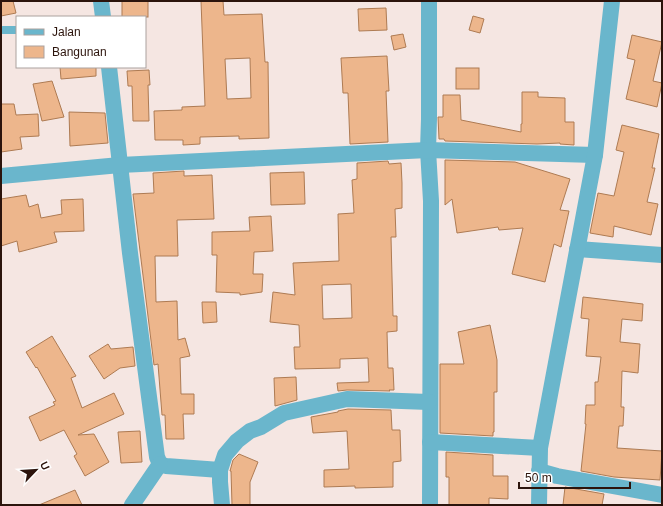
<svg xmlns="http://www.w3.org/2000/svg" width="663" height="506" viewBox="0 0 663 506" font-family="Arial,sans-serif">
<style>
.building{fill:#edb68c;stroke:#ae7b53;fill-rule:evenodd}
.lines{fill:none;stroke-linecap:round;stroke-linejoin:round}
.lane{stroke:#6ab6cc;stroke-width:8}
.street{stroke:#6ab6cc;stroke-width:16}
</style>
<rect width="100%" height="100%" fill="#f5e6e2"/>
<g class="building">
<polygon points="1,1 13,1 16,13 1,16"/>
<rect x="122" y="1" width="26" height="16"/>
<path d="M201,1H223L224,15L262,14L265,62H268L269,138L239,139V136L200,137V144L183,145V140H155L154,111L182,110V107L205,106ZM250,58L251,98L227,99L225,59Z"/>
<polygon points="386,8 387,30 359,31 358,9"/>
<polygon points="473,16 484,19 480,33 469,30"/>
<polygon points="403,34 406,47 394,50 391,36"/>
<polygon points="632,35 662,42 653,81 662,83 657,107 626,99 635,60 627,58"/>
<polygon points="387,56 389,91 386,91 388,142 350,144 348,93 343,93 341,58"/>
<polygon points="60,67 96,67 96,76 61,79"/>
<rect x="456" y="68" width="23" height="21"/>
<polygon points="149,70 150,85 148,85 149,121 133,121 132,86 128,86 127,71"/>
<polygon points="52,81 64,117 42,121 33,84"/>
<polygon points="522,92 538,92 538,97 565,98 565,122 574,122 574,145 560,144 560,143 537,144 445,141 444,139 439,139 438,117 443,117 443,95 460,95 461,120 521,132 521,124 522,124"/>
<polygon points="1,104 14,104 16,115 38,114 39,136 20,137 22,149 1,152"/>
<polygon points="69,112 105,113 108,143 70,146"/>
<polygon points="622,125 659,134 652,168 655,168 647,202 658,204 651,235 614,226 613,237 590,233 598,193 614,196 624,152 616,150"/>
<polygon points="445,160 515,162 570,179 560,210 569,211 561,247 554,244 545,282 512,274 523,228 499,230 498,227 457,233 452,199 445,205"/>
<path d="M388,161L389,164L401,163L402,183V208L395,209L396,237H391L393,316H397V331L387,332L388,368H393L394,390H389L390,391L347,390L338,391L337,383L369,382L368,358L340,359V368L295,369L294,347H300L299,325L270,322L273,292L295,295L293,263L339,261L338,214L354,213L352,180L357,179V163ZM351,284L352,318L323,319L322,285Z"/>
<polygon points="184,171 184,176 212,175 214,219 177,220 178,256 155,256 156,302 177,301 178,340 185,338 190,356 180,358 181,394 194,394 194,414 183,414 184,439 166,439 165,415 162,415 158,364 154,365 133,194 154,193 153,173"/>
<polygon points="304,172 305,204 271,205 270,173"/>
<polygon points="26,195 29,207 38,204 41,218 62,214 61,200 83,199 84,231 54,232 57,242 19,252 17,241 1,246 1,199"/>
<polygon points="271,216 273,251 254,252 253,274 263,274 262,292 240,295 240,293 216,292 217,255 212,255 212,232 250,231 249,217"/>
<polygon points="583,297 643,304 642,321 622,319 620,342 640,344 638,373 622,371 621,407 624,407 623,426 619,426 617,448 662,451 660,480 614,477 581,471 586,424 585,424 586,405 595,405 595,382 598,382 601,357 586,356 589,319 581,318"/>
<polygon points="202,302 216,302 217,322 203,323"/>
<polygon points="490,325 497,360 497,392 494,392 494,432 493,432 493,436 440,433 440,364 464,364 458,332"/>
<polygon points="52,336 76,376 71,378 82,408 114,393 124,414 78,435 94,434 109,462 85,476 74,456 77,454 64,430 40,441 29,417 55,405 53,402 56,401 37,367 36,368 26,352"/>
<polygon points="108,344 111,349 133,347 135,366 120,368 104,379 89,356"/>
<polygon points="296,377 297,400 275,406 274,378"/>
<polygon points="348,409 391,410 392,430 400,430 401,461 393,462 393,487 355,488 355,486 324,487 324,470 349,469 347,431 313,433 311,417 338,412 338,411"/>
<polygon points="140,431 142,462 121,463 118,432"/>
<polygon points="446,452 493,455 493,476 508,476 508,499 489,498 489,505 449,505 449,477 446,477"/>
<polygon points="239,454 258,462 250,482 250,505 232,505 231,471 230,471 233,460"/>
<polygon points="565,487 604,494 602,505 563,505"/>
<polygon points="75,490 82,505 39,505"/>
</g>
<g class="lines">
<polyline class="lane" points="3,30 17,30"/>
<g class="street">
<polyline points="101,1 103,17"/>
<polyline points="429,1 429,119 428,150 431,201 430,505"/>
<polyline points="109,67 130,253 157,457 160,464 166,466 220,470"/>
<polyline points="1,176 120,165 428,150 595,155"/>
<polyline points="577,249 662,255"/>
<polyline points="430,442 540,448"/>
<polyline points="539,471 557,476 662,495"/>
<polyline points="132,505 160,464"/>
<polyline points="222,505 220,482 220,470 225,455 237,441 250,431 261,427 284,413 347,399 429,402"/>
<polyline points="539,505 540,448 595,155 612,1"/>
</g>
</g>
<rect width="663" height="506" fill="none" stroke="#2c140c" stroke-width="4"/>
<rect x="16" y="16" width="130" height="52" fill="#ffffff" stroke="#aba19e"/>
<rect x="24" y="29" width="20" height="6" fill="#6ab6cc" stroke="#aba19e"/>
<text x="52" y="36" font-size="12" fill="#2c140c">Jalan</text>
<rect x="24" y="46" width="20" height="12" fill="#edb68c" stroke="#aba19e"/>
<text x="52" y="56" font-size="12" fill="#2c140c">Bangunan</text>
<g transform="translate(36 470) rotate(65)" stroke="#ffffff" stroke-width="3" paint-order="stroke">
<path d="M0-3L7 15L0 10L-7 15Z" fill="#2c140c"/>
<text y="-6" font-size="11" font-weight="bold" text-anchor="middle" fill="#2c140c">U</text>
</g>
<path d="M519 482v6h111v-6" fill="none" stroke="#2c140c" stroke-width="2"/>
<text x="525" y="482" font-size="12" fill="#2c140c" stroke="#ffffff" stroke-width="3" paint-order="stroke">50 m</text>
</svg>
